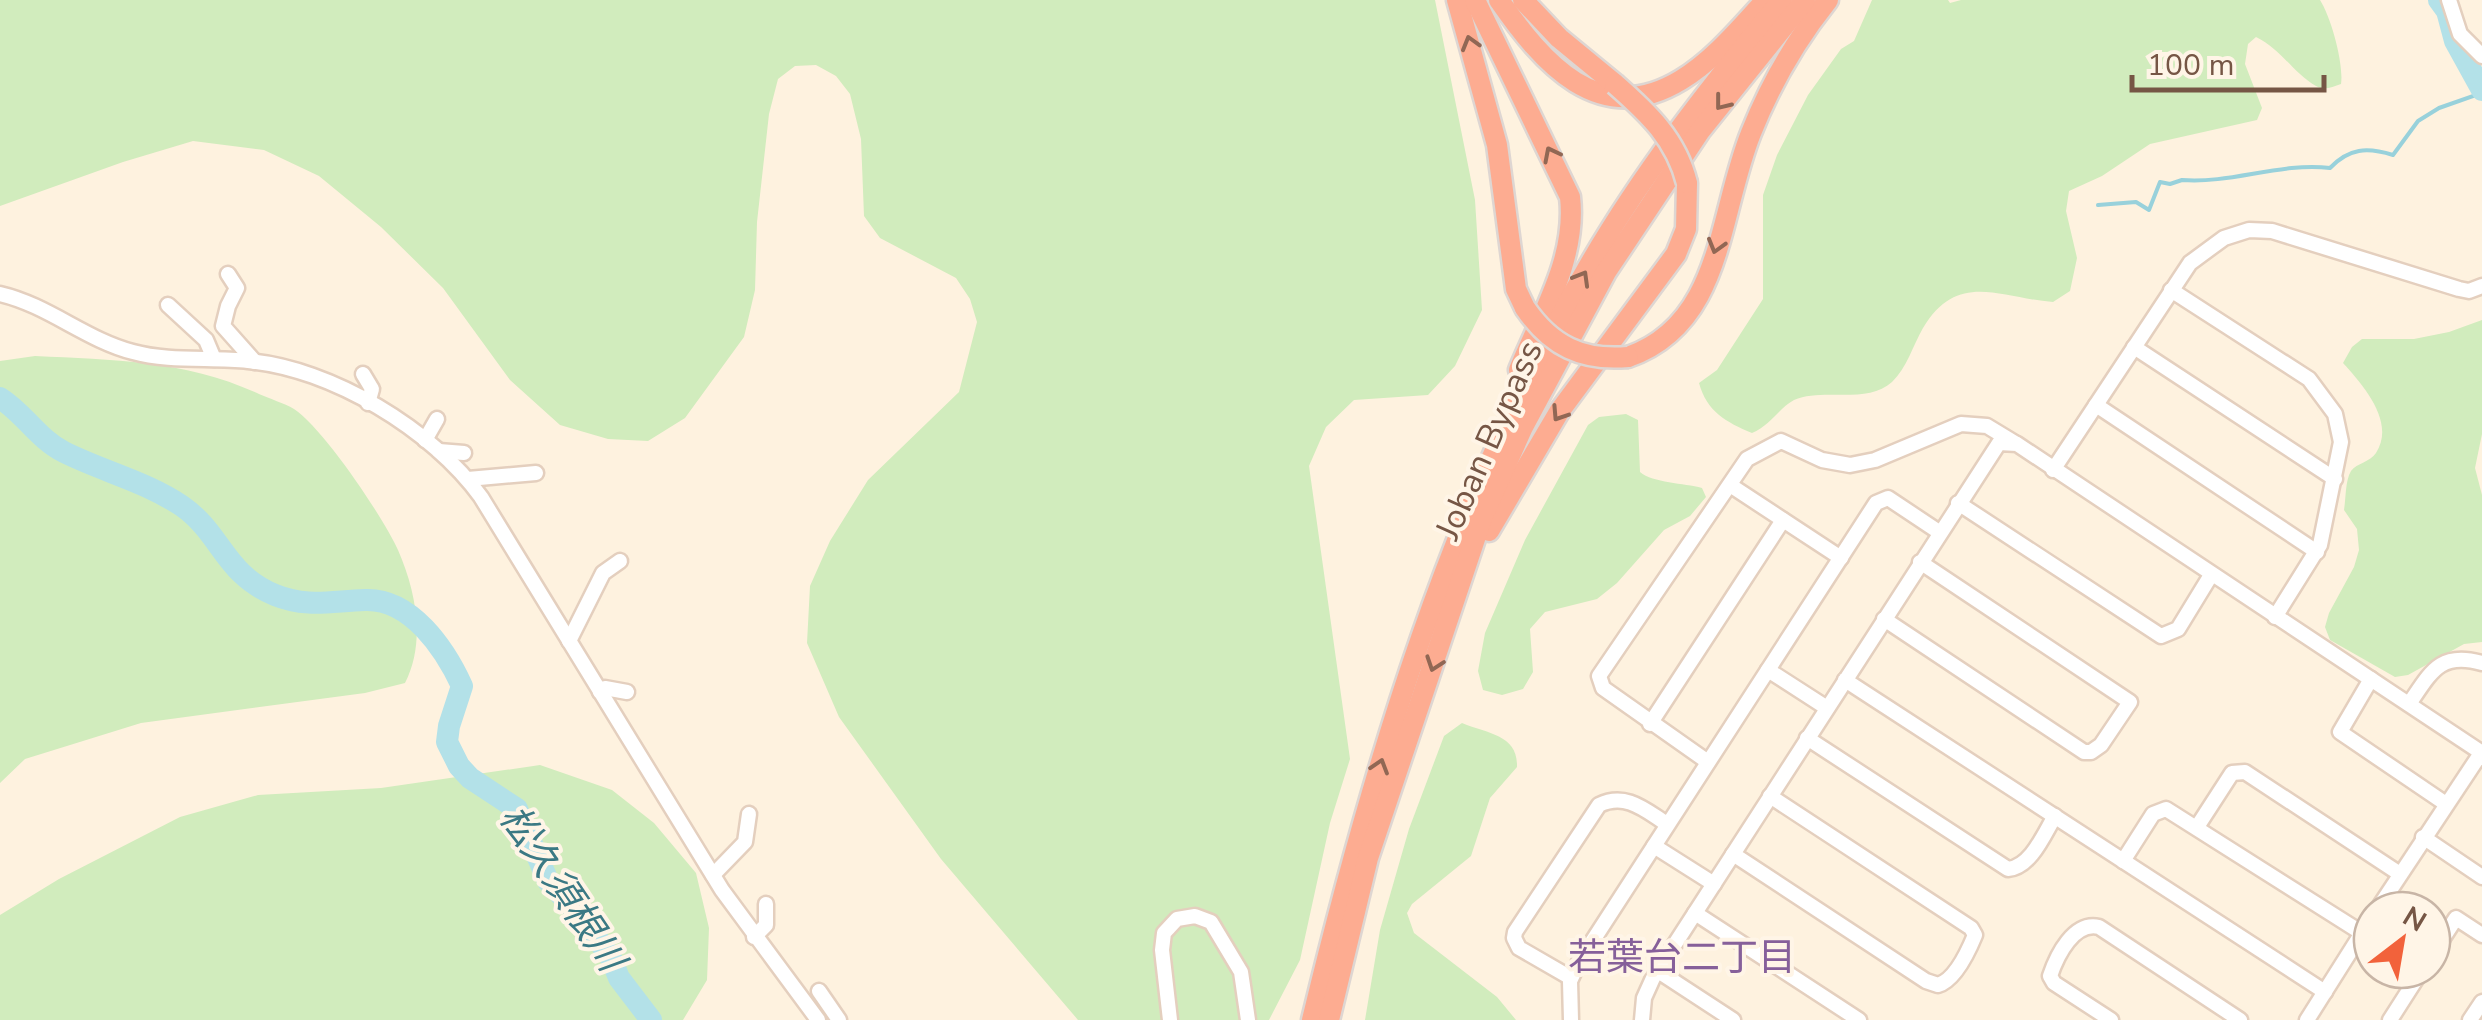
<svg xmlns="http://www.w3.org/2000/svg" width="2482" height="1020" viewBox="0 0 2482 1020" font-family="'Nunito Sans','Noto Sans JP',sans-serif">
<style>
.green{fill:#d1ecbd}
.lines{fill:none;stroke-linecap:round;stroke-linejoin:round}
.stream{stroke:#98d1db;stroke-width:4}
.river{stroke:#b3e1e8;stroke-width:22}
.minor-casing{stroke:#e4cfbe;stroke-width:19}
.highway-casing{stroke:#ded6d2;stroke-width:25}
.minor{stroke:#fff;stroke-width:14}
.highway{stroke:#fdac91;stroke-width:20}
.highway-bridge-casing{stroke:#ded6d2;stroke-width:25;stroke-linecap:butt}
.highway-bridge{stroke:#fdac91;stroke-width:20}
.oneway{stroke:#916754}
.labels{text-anchor:middle;dominant-baseline:central;stroke-width:8;stroke-linejoin:round;paint-order:stroke}
.street-label{font-size:35px;fill:#765645;stroke:#fff5e7}
.water-label{font-size:38px;font-style:italic;fill:#3b7984;stroke:#fff5e7}
.neighbourhood-label{font-size:38px;fill:#86609a;stroke:#fff5e7}
</style>
<rect width="100%" height="100%" fill="#fef2df"/>
<g class="green">
<polygon points="0,0 1435,0 1475,200 1482,310 1455,366 1428,395 1354,400 1326,427 1309,466 1350,759 1330,823 1300,960 1269,1020 1078,1020 941,859 839,717 807,643 810,586 830,541 868,480 959,392 977,322 970,299 956,278 880,238 864,216 861,139 850,94 836,76 816,65 795,66 778,79 769,114 757,222 755,290 744,337 685,418 648,441 608,439 560,425 510,380 443,288 381,227 319,176 264,150 193,141 123,162 0,206"/>
<path d="M1872,0H1948L1950,3L1961,0H2320C2331,17 2344,64 2341,84C2332,87 2324,91 2316,86C2294,74 2281,49 2256,37L2248,44L2245,64L2262,108L2257,120L2150,144L2102,176L2069,191L2066,211L2077,258L2070,291L2053,302C1999,298 1958,270 1923,328C1913,345 1907,368 1892,382C1867,405 1823,387 1794,400C1779,408 1771,425 1752,433C1726,422 1707,412 1699,383L1717,370L1763,299V195L1777,155L1808,95L1841,49L1854,41Z"/>
<path d="M2482,320V434L2475,468L2482,495V642L2464,644L2408,675L2395,677L2330,640L2325,627L2329,613L2354,567L2359,550L2357,529L2344,510C2346,499 2345,481 2351,471C2357,463 2370,462 2376,453C2396,422 2363,385 2343,363L2352,347L2362,339H2414L2449,332Z"/>
<path d="M35,356C114,360 186,360 259,394C270,399 284,403 294,409C324,429 383,517 398,550C416,591 426,642 405,683L365,693L141,723L25,759L0,783V361Z"/>
<path d="M1626,414L1638,420L1640,472C1653,483 1684,483 1702,488L1706,497L1690,516L1664,530L1617,583L1597,599L1545,612L1530,629L1533,672L1523,689L1502,695L1483,690L1478,671L1485,633L1525,540L1588,425L1599,417Z"/>
<path d="M1462,723C1489,734 1518,735 1517,767L1490,798L1471,856L1412,904L1407,913L1414,933L1497,997L1516,1020H1365L1380,930L1409,829L1444,736Z"/>
<polygon points="540,765 612,790 654,823 696,873 709,928 707,980 683,1020 0,1020 0,915 59,879 180,817 258,795 381,788"/>
</g>
<g class="lines">
<path class="stream" d="M2098,205L2136,202L2149,210L2160,182L2170,184L2182,180C2231,184 2281,162 2330,168C2349,148 2367,147 2393,155L2418,121L2439,108L2482,93"/>
<g class="river">
<polyline points="2439,0 2447,11 2455,41 2482,90"/>
<path d="M0,398C24,413 38,439 64,452C104,472 145,481 182,506C222,534 224,574 275,595C307,608 331,601 365,600C411,598 445,649 462,686L449,726L447,742L459,766L470,778L517,809L548,881L581,916L611,958L619,978L651,1020"/>
</g>
<defs>
<g id="minor">
<polyline points="2449,0 2460,34 2482,56"/>
<polyline points="228,274 237,288 228,306 223,326 255,362"/>
<polyline points="2171,290 2309,379 2335,414 2341,442 2320,545 2275,617"/>
<path d="M0,294C48,305 86,340 133,352C169,362 211,357 248,361C331,368 433,430 481,497L722,890L818,1020"/>
<polyline points="168,305 206,340 214,359"/>
<polyline points="2134,347 2335,479"/>
<polyline points="363,374 372,389 368,403"/>
<polyline points="2096,405 2317,552"/>
<polyline points="425,440 437,419"/>
<polyline points="439,451 464,453"/>
<polyline points="2053,470 2190,263 2224,238 2249,230 2272,231 2459,289 2469,291 2482,286"/>
<polyline points="468,479 536,473"/>
<polyline points="1730,485 1841,558"/>
<polyline points="1958,503 2161,636 2178,629 2211,575"/>
<polyline points="1884,619 2084,752 2091,752 2101,745 2130,702 1920,562"/>
<polyline points="569,641 603,573 620,561"/>
<polyline points="1768,670 1827,708"/>
<polyline points="2371,679 2340,732 2446,804"/>
<polyline points="1845,680 2325,992"/>
<polyline points="600,692 605,688 627,692"/>
<path d="M2409,704C2431,672 2440,651 2482,663"/>
<polyline points="1650,724 1783,520"/>
<path d="M1807,738L2008,869C2031,867 2044,834 2055,816"/>
<polyline points="1708,762 1603,688 1599,676 1747,459 1781,441 1822,460 1850,465 1875,460 1961,424 1987,426 2015,443"/>
<polyline points="2197,827 2232,773 2245,772 2400,874"/>
<polyline points="2423,837 2482,877"/>
<polyline points="1654,846 1714,884"/>
<path d="M1733,854L1926,981L1938,985C1955,980 1968,952 1975,935L1971,928L1770,796"/>
<polyline points="2123,861 2153,814 2166,809 2362,933"/>
<polyline points="713,875 745,842 749,814"/>
<polyline points="2377,910 2481,753"/>
<polyline points="1695,913 1859,1020"/>
<polyline points="754,937 766,925 766,904"/>
<polyline points="2432,955 2456,918 2482,935"/>
<polyline points="1658,971 1733,1020"/>
<path d="M1571,978L1519,948L1514,938L1515,932L1599,805C1626,792 1645,810 1667,824"/>
<polyline points="819,991 839,1020"/>
<polyline points="1170,1020 1162,950 1164,933 1177,919 1195,916 1211,922 1241,972 1248,1020"/>
<polyline points="1571,1020 1570,981 1579,962 1876,503 1888,498 1939,532"/>
<polyline points="1642,1020 1644,998 1653,978 1999,443 2017,444 2482,753"/>
<path d="M2111,1020L2054,983L2050,976C2057,955 2074,921 2099,927L2240,1020"/>
<polyline points="2307,1020 2372,917"/>
<polyline points="2390,1020 2422,970"/>
<polyline points="2470,1020 2482,1002"/>
</g>
<g id="highway">
<polyline points="1457,0 1497,145 1516,289 1525,308"/>
<path d="M1475,0L1570,197C1577,258 1542,314 1519,370"/>
<path d="M1499,0C1542,62 1599,130 1681,80C1714,60 1740,28 1766,0"/>
<polyline points="1523,0 1559,38 1615,84"/>
<path d="M1628,357C1723,324 1718,215 1751,133C1770,85 1796,40 1828,0"/>
<polyline points="1489,531 1559,412 1676,254 1686,229 1687,183"/>
<path d="M1312,1020C1374,762 1450,508 1583,276C1639,177 1710,87 1782,0"/>
<polyline points="1329,1020 1368,858 1482,518 1523,427 1606,272 1700,131 1805,0"/>
</g>
</defs>
<use href="#minor" class="minor-casing"/>
<use href="#highway" class="highway-casing"/>
<use href="#minor" class="minor"/>
<use href="#highway" class="highway"/>
<defs>
<g id="highway-bridge">
<path d="M1615,84C1648,113 1676,139 1687,183"/>
<path d="M1525,308C1551,346 1582,361 1628,357"/>
</g>
</defs>
<use href="#highway-bridge" class="highway-bridge-casing"/>
<use href="#highway-bridge" class="highway-bridge"/>
</g>
<defs><path id="oneway-chevron" d="M-2-3.5L2.5 0L-2 3.5" fill="none" stroke-width="1.6" stroke-linecap="round" stroke-linejoin="round" transform="scale(2.5)"/></defs>
<g class="oneway">
<use href="#oneway-chevron" transform="translate(1470 43) rotate(-106)"/>
<use href="#oneway-chevron" transform="translate(1722 103) rotate(128)"/>
<use href="#oneway-chevron" transform="translate(1551 154) rotate(-117)"/>
<use href="#oneway-chevron" transform="translate(1716 246) rotate(106)"/>
<use href="#oneway-chevron" transform="translate(1582 278) rotate(-60)"/>
<use href="#oneway-chevron" transform="translate(1559 414) rotate(123)"/>
<use href="#oneway-chevron" transform="translate(1434 664) rotate(109)"/>
<use href="#oneway-chevron" transform="translate(1380 766) rotate(-73)"/>
</g>
<g class="labels">
<g class="street-label">
<text transform="translate(1489 440) rotate(-66)">Joban Bypass</text>
</g>
<g class="water-label">
<text transform="translate(562 888) rotate(56)">松久須根川</text>
</g>
<g class="neighbourhood-label">
<text x="1682" y="957">若葉台二丁目</text>
</g>
</g>
<g transform="translate(2402 940) rotate(31)"><circle r="48" fill="#fff5e7" stroke="#c8b5a6" stroke-width="2.5"/>
<path d="M0-8L18 38L0 25L-18 38Z" fill="#f2623b"/>
<text y="-15" font-size="28" font-weight="bold" text-anchor="middle" fill="#765645">N</text>
</g>
<path d="M2132 75v15h192v-15" fill="none" stroke="#765645" stroke-width="5"/>
<text x="2147" y="75" font-size="30" fill="#765645" stroke="#fff5e7" stroke-width="8" paint-order="stroke">100 m</text>
</svg>
